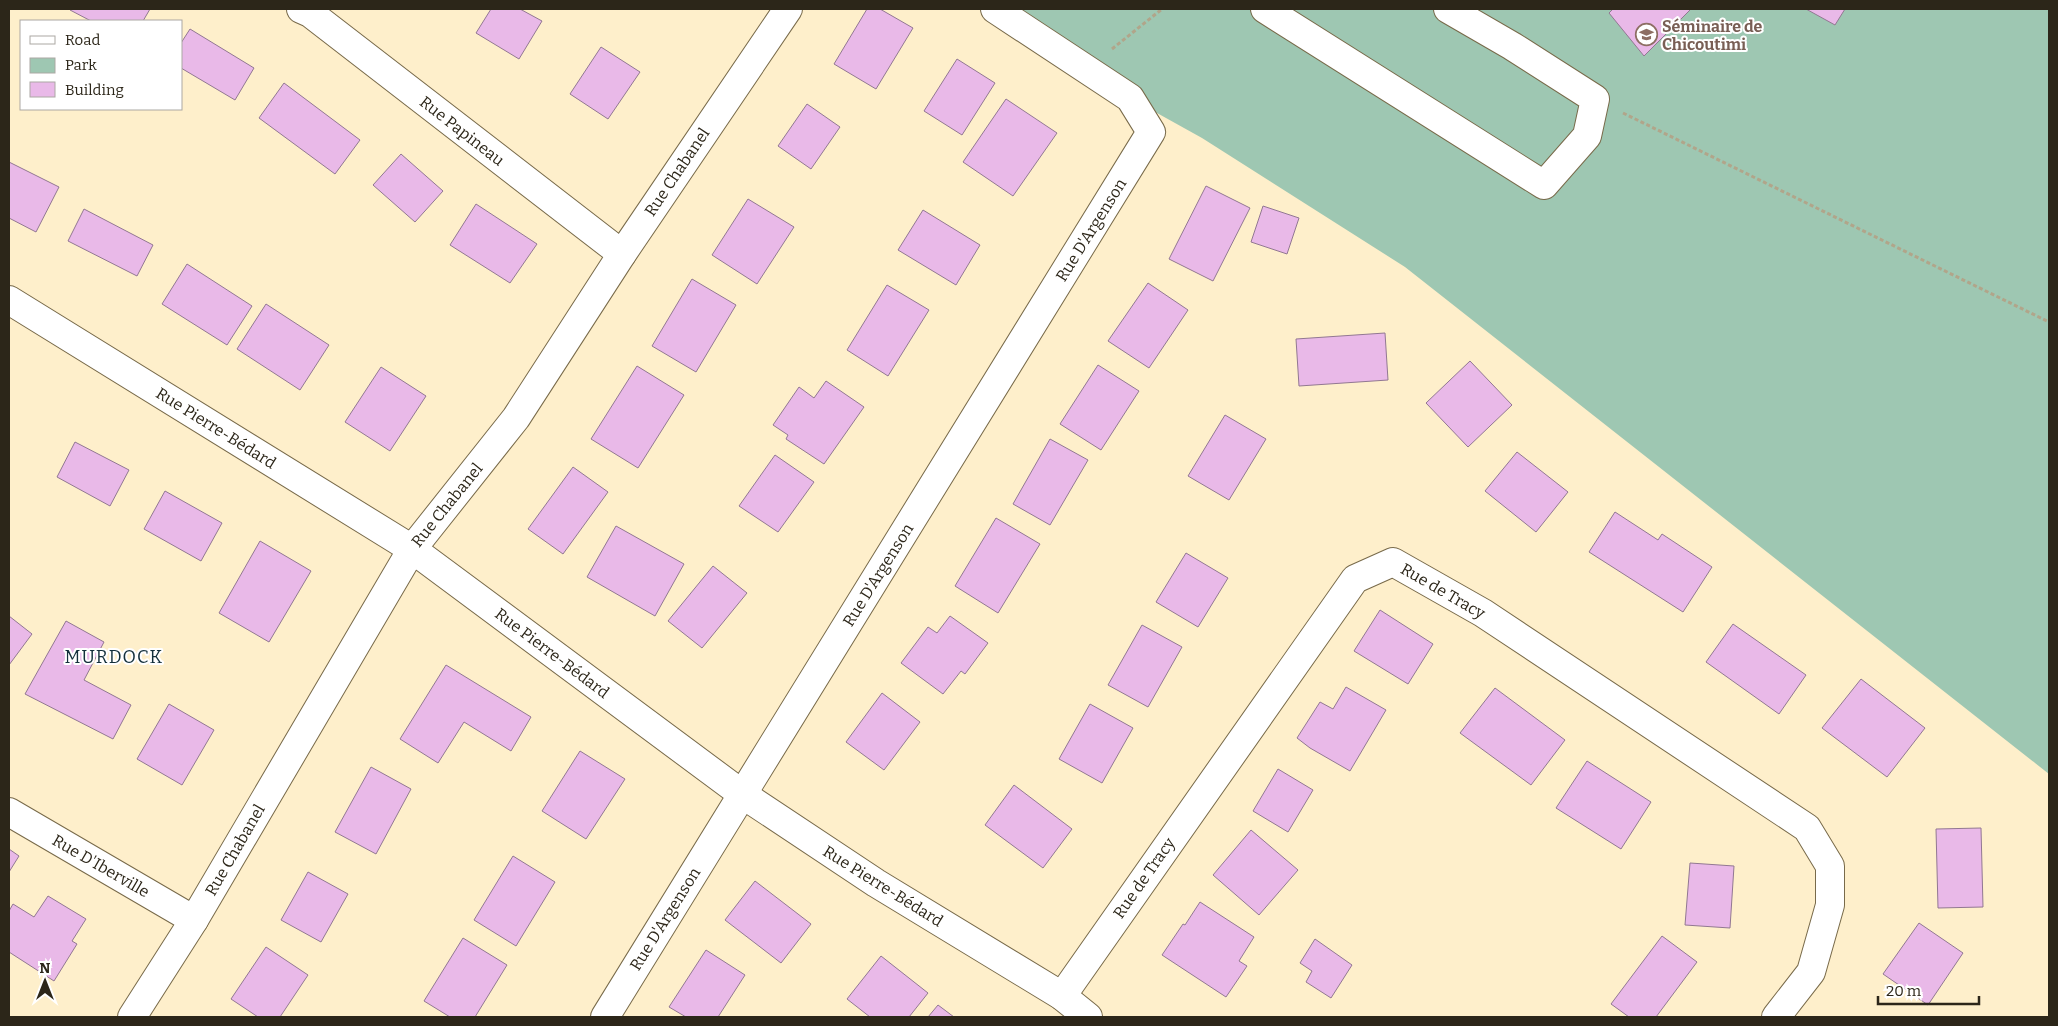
<svg xmlns="http://www.w3.org/2000/svg" width="2058" height="1026" viewBox="0 0 2058 1026" font-family="Bitter,serif">
<style>
.green{fill:#9ec7b2}
.building{fill:#e9b9e8;stroke:#927892}
.lines{fill:none;stroke-linecap:round;stroke-linejoin:round}
.minor-casing{stroke:#786a4a;stroke-width:30}
.path{stroke:#b1a58a;stroke-width:3;stroke-dasharray:4 2.5;stroke-linecap:butt}
.minor{stroke:#fff;stroke-width:28}
.labels{text-anchor:middle;dominant-baseline:central;stroke-width:4;stroke-linejoin:round;paint-order:stroke}
.education-label{font-size:16px;font-weight:bold;fill:#785e54;stroke:#fff;text-anchor:start}
.street-label{font-size:16px;fill:#2c2619;stroke:#fff}
.neighbourhood-label{font-size:18px;letter-spacing:1px;fill:#132f3b;stroke:#fff}
</style>
<rect width="100%" height="100%" fill="#feefcb"/>
<polygon class="green" points="995,9 2049,9 2049,774 1405,267 1202,138 1130,98"/>
<g class="building">
<polygon points="71,9 150,9 143,21 91,21 70,10"/>
<polygon points="491,9 520,9 542,21 519,59 476,33"/>
<polygon points="867,9 880,9 913,28 876,89 834,64"/>
<polygon points="1613,9 1691,9 1644,56 1609,13"/>
<polygon points="1806,9 1845,9 1835,25"/>
<polygon points="190,29 254,68 235,100 181,68 181,43"/>
<polygon points="601,47 640,72 608,119 570,94"/>
<polygon points="957,59 995,83 962,135 924,111"/>
<polygon points="284,83 360,140 335,174 259,118"/>
<polygon points="1006,99 1057,133 1013,196 963,162"/>
<polygon points="807,104 840,127 811,169 778,146"/>
<polygon points="401,154 443,191 415,222 373,185"/>
<polygon points="9,162 59,187 36,232 9,218"/>
<polygon points="1206,186 1250,208 1213,281 1169,259"/>
<polygon points="748,199 794,227 757,284 712,255"/>
<polygon points="476,204 537,244 510,283 450,245"/>
<polygon points="1263,206 1299,218 1287,254 1251,242"/>
<polygon points="84,209 153,245 137,276 68,241"/>
<polygon points="923,210 980,245 956,285 898,250"/>
<polygon points="187,264 252,306 227,345 162,304"/>
<polygon points="692,279 736,305 696,372 652,346"/>
<polygon points="1148,283 1188,310 1149,368 1108,341"/>
<polygon points="887,285 929,310 888,376 847,350"/>
<polygon points="266,304 329,345 300,390 237,349"/>
<polygon points="1385,333 1388,380 1299,386 1296,339"/>
<polygon points="1470,361 1512,405 1468,447 1426,403"/>
<polygon points="1098,365 1139,391 1101,450 1060,424"/>
<polygon points="637,366 684,395 638,468 591,439"/>
<polygon points="381,367 426,396 390,451 345,422"/>
<polygon points="826,381 864,407 824,464 786,439 788,435 773,425 799,387 814,398"/>
<polygon points="1225,415 1266,439 1229,500 1188,476"/>
<polygon points="1050,439 1088,460 1050,525 1013,504"/>
<polygon points="75,442 129,470 110,506 57,477"/>
<polygon points="1517,452 1568,492 1536,532 1485,491"/>
<polygon points="775,455 814,482 778,532 739,506"/>
<polygon points="573,467 608,492 563,554 528,529"/>
<polygon points="165,491 222,523 201,561 144,529"/>
<polygon points="1615,512 1658,540 1662,534 1712,567 1683,612 1589,552"/>
<polygon points="996,518 1040,544 998,613 955,586"/>
<polygon points="616,526 684,564 655,616 587,577"/>
<polygon points="260,541 311,571 269,642 219,613"/>
<polygon points="1186,553 1228,578 1198,627 1156,602"/>
<polygon points="713,566 747,593 702,648 668,621"/>
<polygon points="1380,610 1433,644 1408,684 1354,651"/>
<polygon points="9,616 32,634 9,665"/>
<polygon points="950,616 988,643 965,674 961,671 943,694 901,663 928,627 937,633"/>
<polygon points="66,621 104,642 84,680 131,705 113,739 25,694"/>
<polygon points="1733,624 1806,675 1779,714 1706,662"/>
<polygon points="1142,625 1182,647 1148,707 1108,685"/>
<polygon points="446,665 531,717 511,751 464,722 438,763 400,739"/>
<polygon points="1861,679 1925,728 1887,777 1822,728"/>
<polygon points="1346,687 1386,710 1350,771 1310,748 1297,738 1320,702 1333,709"/>
<polygon points="1495,688 1565,740 1531,785 1460,733"/>
<polygon points="882,693 920,722 884,770 846,742"/>
<polygon points="169,704 214,730 182,785 137,759"/>
<polygon points="1090,704 1133,728 1102,783 1059,759"/>
<polygon points="580,751 625,779 586,839 542,811"/>
<polygon points="1587,761 1651,802 1621,849 1556,808"/>
<polygon points="371,767 411,789 376,854 335,832"/>
<polygon points="1278,769 1313,790 1288,832 1253,811"/>
<polygon points="1014,785 1072,829 1043,868 985,825"/>
<polygon points="1981,828 1983,907 1938,908 1936,829"/>
<polygon points="1251,830 1298,870 1259,915 1213,875"/>
<polygon points="9,849 19,856 9,872"/>
<polygon points="513,856 555,882 516,946 474,920"/>
<polygon points="1690,863 1734,866 1730,928 1685,925"/>
<polygon points="308,872 348,894 321,942 281,920"/>
<polygon points="755,881 811,924 781,963 725,920"/>
<polygon points="48,896 86,919 72,941 77,944 54,981 9,952 9,911 13,904 34,917"/>
<polygon points="1200,902 1254,937 1239,961 1247,966 1226,997 1162,955 1183,924 1185,925"/>
<polygon points="1919,923 1963,953 1928,1005 1883,974"/>
<polygon points="1662,936 1697,962 1656,1017 1629,1017 1611,1004"/>
<polygon points="463,938 507,965 475,1017 450,1017 424,1001"/>
<polygon points="1315,939 1352,965 1331,998 1306,982 1312,971 1300,963"/>
<polygon points="266,947 308,975 280,1017 258,1017 231,999"/>
<polygon points="706,950 745,975 718,1017 686,1017 669,1007"/>
<polygon points="881,956 928,993 909,1017 870,1017 847,999"/>
<polygon points="938,1005 954,1017 928,1017"/>
</g>
<g class="lines">
<defs>
<g id="minor">
<polyline points="301,9 310,13 622,254"/>
<polyline points="1265,9 1544,185 1587,136 1595,99 1512,46 1448,9"/>
<polyline points="9,300 412,549 742,794 876,883 1062,996 1088,1017"/>
<polyline points="9,812 194,920"/>
<polyline points="1062,996 1355,579 1393,562 1483,613 1807,828 1830,866 1830,905 1811,972 1776,1017"/>
<polyline points="132,1017 194,920 412,549 516,418 622,254 788,9"/>
<polyline points="605,1017 1151,132 1130,98 995,9"/>
</g>
</defs>
<use href="#minor" class="minor-casing"/>
<g class="path">
<polyline points="1112,49 1162,9"/>
<polyline points="1623,113 2049,322"/>
</g>
<use href="#minor" class="minor"/>
</g>
<defs>
<symbol id="university-ring" viewBox="-11 -11 22 22"><circle r="9.5" fill="#fff" stroke="#8d6e63" stroke-width="1.5"/><path d="M0-5L7-2L0 1L-7-2ZM-4 1L0 2.5L4 1V4Q0 6-4 4Z" fill="#8d6e63"/></symbol>
</defs>
<g fill-rule="evenodd">
<use href="#university-ring" x="1634" y="22" width="25" height="25"/>
</g>
<g class="labels">
<g class="education-label">
<text x="1662" y="26">Séminaire de<tspan x="1662" dy="18">Chicoutimi</tspan></text>
</g>
<g class="street-label">
<text transform="translate(462 131) rotate(38)">Rue Papineau</text>
<text transform="translate(677 172) rotate(-56)">Rue Chabanel</text>
<text transform="translate(1091 230) rotate(-58)">Rue D'Argenson</text>
<text transform="translate(216 428) rotate(32)">Rue Pierre-Bédard</text>
<text transform="translate(447 505) rotate(-51)">Rue Chabanel</text>
<text transform="translate(878 575) rotate(-58)">Rue D'Argenson</text>
<text transform="translate(1443 591) rotate(30)">Rue de Tracy</text>
<text transform="translate(552 653) rotate(37)">Rue Pierre-Bédard</text>
<text transform="translate(235 850) rotate(-60)">Rue Chabanel</text>
<text transform="translate(101 866) rotate(30)">Rue D'Iberville</text>
<text transform="translate(1144 878) rotate(-55)">Rue de Tracy</text>
<text transform="translate(883 886) rotate(32)">Rue Pierre-Bédard</text>
<text transform="translate(665 919) rotate(-58)">Rue D'Argenson</text>
</g>
<g class="neighbourhood-label">
<text x="114" y="657">MURDOCK</text>
</g>
</g>
<rect width="2058" height="1026" fill="none" stroke="#2c2619" stroke-width="20"/>
<rect x="20" y="20" width="162" height="90" fill="#ffffff" stroke="#aba8a3"/>
<rect x="30" y="36" width="25" height="8" fill="#ffffff" stroke="#aba8a3"/>
<text x="65" y="45" font-size="15" fill="#2c2619">Road</text>
<rect x="30" y="58" width="25" height="15" fill="#9ec7b2" stroke="#aba8a3"/>
<text x="65" y="70" font-size="15" fill="#2c2619">Park</text>
<rect x="30" y="82" width="25" height="15" fill="#e9b9e8" stroke="#aba8a3"/>
<text x="65" y="95" font-size="15" fill="#2c2619">Building</text>
<g transform="translate(45 981)" stroke="#ffffff" stroke-width="4" paint-order="stroke">
<path d="M0-4L9 19L0 12L-9 19Z" fill="#2c2619"/>
<text y="-8" font-size="14" font-weight="bold" text-anchor="middle" fill="#2c2619">N</text>
</g>
<path d="M1878 996v8h101v-8" fill="none" stroke="#2c2619" stroke-width="2.5"/>
<text x="1886" y="996" font-size="15" fill="#2c2619" stroke="#ffffff" stroke-width="4" paint-order="stroke">20 m</text>
</svg>
